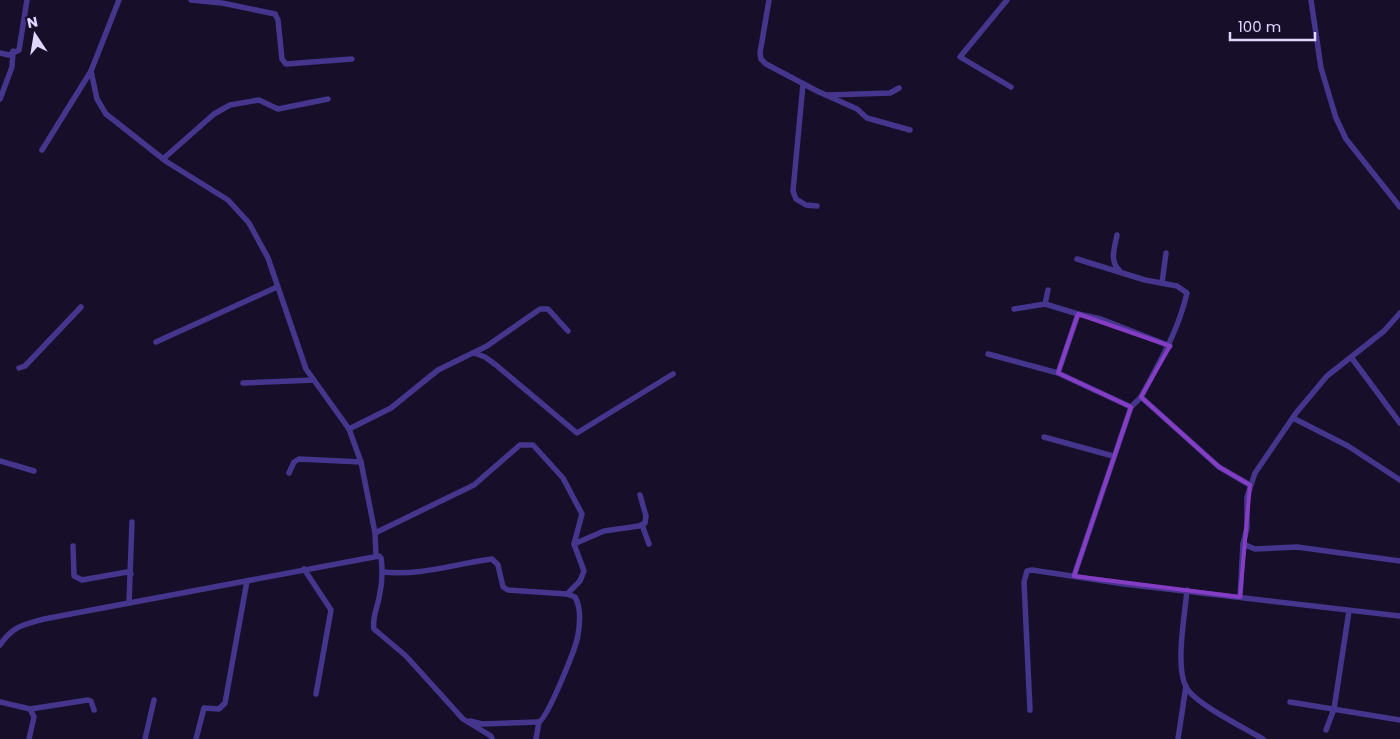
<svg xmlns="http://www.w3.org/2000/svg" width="1400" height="739" viewBox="0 0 1400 739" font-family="Poppins,sans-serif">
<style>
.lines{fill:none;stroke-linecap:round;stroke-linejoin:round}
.street{stroke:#46358c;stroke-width:5.5}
.marked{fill:none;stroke:#853dc5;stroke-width:4;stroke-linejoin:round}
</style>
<rect width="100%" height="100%" fill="#170e29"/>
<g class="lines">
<g class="street">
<polyline points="191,0 222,3 275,14 278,20 282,59 286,64 352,59"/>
<polyline points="769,0 760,53 761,59 766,64 817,91 857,109 867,118 910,130"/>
<polyline points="1007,0 960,57 1011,87"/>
<polyline points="1311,0 1321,68 1336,118 1346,139 1400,207"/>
<polyline points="0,53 9,55 19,50 27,0"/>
<polyline points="91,71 97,99 106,114 167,162 228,200 249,223 268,258 306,369 349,429 361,462 375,533 376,556"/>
<polyline points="803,84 793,191 796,199 806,205 817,206"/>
<polyline points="828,95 890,93 899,88"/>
<polyline points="0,99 12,67 13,51"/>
<polyline points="42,150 91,71 119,0"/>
<polyline points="163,159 214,114 230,105 259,100 278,109 328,99"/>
<path d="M1117,235C1115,247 1109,260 1119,270"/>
<path d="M1077,259L1145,280L1177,286L1187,293C1178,332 1159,363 1141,397"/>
<polyline points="1162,283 1166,253"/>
<polyline points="1048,290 1045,304 1078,314"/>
<polyline points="1014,309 1045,304"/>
<polyline points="156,342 277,287"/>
<polyline points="474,353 485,357 496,365 577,433 673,374"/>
<polyline points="988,354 1058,373 1131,407 1141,397 1219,467 1250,485"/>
<polyline points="1351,357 1400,423"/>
<polyline points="19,368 25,366 81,307"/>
<polyline points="1058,373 1078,314 1101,319 1170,346"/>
<polyline points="243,383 314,380"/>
<polyline points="1293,418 1348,446 1400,480"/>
<polyline points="349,429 391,408 438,370 487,346 540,309 548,309 568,331"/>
<polyline points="1044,437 1113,456"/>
<polyline points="0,461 34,471"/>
<polyline points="289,473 294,462 299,459 361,462"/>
<polyline points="642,525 649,544"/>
<polyline points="375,533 474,485 520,445 533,445 563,478 582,514 574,544 584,571 580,581 567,594"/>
<polyline points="574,544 604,531 639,526 645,523 646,516 640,495"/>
<polyline points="1243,544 1255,549 1297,547 1400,561"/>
<polyline points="73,546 74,576 82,580 127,572 131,574"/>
<polyline points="304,569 331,610 316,694"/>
<path d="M382,572C422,576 454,564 492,559L498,565L503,587L508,590L567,594L575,597C581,607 580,623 578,635C576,648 548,717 539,722L536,739"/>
<polyline points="1074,576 1131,407"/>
<path d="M1187,590C1185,615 1175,666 1186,687C1195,704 1245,728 1263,739"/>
<polyline points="1240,597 1243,544 1247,528 1247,497 1255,473 1296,413 1327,376 1384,331 1400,313"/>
<polyline points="129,603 132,522"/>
<path d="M0,645C13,626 23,625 44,619L379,556L381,558C383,571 382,585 379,598C377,609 372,617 374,629L406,656L463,719L491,736L492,739"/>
<polyline points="0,702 30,709 34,717 29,739"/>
<polyline points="1290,702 1400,720"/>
<polyline points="30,709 88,700 91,701 94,710"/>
<polyline points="1030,710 1024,582 1027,571 1032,570 1124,584 1400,616"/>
<polyline points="470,721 482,724 539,722"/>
<polyline points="1326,730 1334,709 1349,611"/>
<polyline points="145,739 154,700"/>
<polyline points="196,739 204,708 219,709 225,703 247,581"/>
<polyline points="1178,739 1186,686"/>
</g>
</g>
<path class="marked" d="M1078,314L1170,346L1141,397L1219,467L1250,485L1240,597L1074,576L1131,407L1058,373Z"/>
<g transform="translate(35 35) rotate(348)" stroke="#170e29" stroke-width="4" paint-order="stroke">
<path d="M0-4L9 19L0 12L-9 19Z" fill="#e1d6ff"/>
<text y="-8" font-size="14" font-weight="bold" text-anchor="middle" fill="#e1d6ff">N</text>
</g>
<path d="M1230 32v8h85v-8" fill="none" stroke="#e1d6ff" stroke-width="2.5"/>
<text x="1238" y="32" font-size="15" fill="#e1d6ff" stroke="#170e29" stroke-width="4" paint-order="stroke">100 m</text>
</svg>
